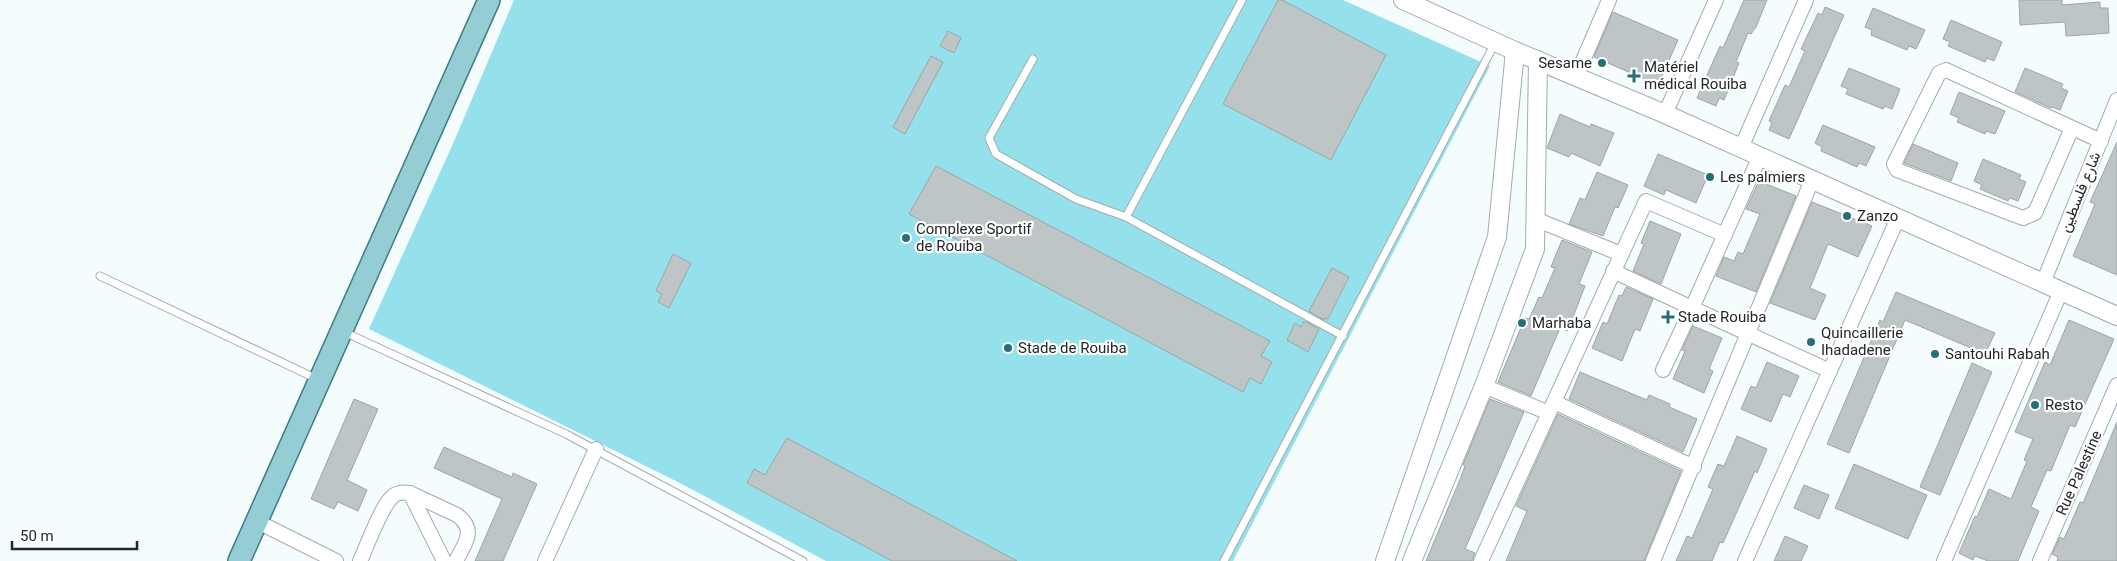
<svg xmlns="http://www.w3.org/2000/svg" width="2117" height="561" viewBox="0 0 2117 561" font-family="Roboto,Vazirmatn,sans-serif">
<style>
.green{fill:#94e1eb}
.building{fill:#bdc5c6;stroke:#9da5a6}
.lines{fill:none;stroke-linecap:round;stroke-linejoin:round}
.service-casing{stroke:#a3abac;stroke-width:9}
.minor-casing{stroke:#a3abac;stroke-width:16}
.tertiary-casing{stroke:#a3abac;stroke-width:20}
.primary-casing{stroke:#3e7d85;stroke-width:24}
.service{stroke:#fff;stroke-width:7}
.minor{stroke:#fff;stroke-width:14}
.tertiary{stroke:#fff;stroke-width:18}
.primary{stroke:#94cdd4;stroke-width:21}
.poi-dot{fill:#256e77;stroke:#fff;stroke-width:2}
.labels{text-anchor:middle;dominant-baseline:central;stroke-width:4.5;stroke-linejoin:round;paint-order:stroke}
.poi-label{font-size:15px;fill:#242727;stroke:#fff;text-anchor:start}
.street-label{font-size:15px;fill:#242727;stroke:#fff}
</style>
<rect width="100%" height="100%" fill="#f4fcfd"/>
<polygon class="green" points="514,0 1343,0 1490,66 1233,561 826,561 680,483 369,329 452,146"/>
<g class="building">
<polygon points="1278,0 1282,0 1386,55 1331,160 1223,104"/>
<polygon points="1744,0 1767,0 1756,27 1751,34 1748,33 1736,62 1739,63 1724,100 1719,98 1716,106 1697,98 1720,46 1723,48"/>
<polygon points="2019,0 2062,0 2062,5 2100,2 2100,8 2108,8 2109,33 2066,36 2065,22 2020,25"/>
<polygon points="1825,7 1844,15 1789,139 1769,130 1772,123 1769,121 1785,85 1789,87 1805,51 1801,49 1818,13 1822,15"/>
<polygon points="1873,8 1925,30 1916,49 1909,46 1907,50 1871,35 1872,30 1865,27"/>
<polygon points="1613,12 1678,40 1658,85 1594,57"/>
<polygon points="1951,20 2002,42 1994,61 1987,58 1985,62 1948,46 1950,42 1943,39"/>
<polygon points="948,31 961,38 954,53 940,46"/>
<polygon points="931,56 943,62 905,134 893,127"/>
<polygon points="1849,68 1900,89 1892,109 1885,106 1883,109 1846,94 1848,89 1841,86"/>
<polygon points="2025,68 2063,84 2061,88 2068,91 2060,110 2052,107 2051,108 2015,92"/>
<polygon points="1959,92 2005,111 1995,134 1986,131 1985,134 1957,122 1959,118 1950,114"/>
<polygon points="1560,114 1590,127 1591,124 1614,133 1600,166 1571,153 1569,157 1547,148"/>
<polygon points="1823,125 1875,147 1866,166 1859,163 1857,167 1821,151 1822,147 1815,143"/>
<polygon points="2117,142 2117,275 2073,256 2095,204 2090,202"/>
<polygon points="1913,144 1958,163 1951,181 1904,163"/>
<polygon points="1658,154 1708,175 1696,203 1666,190 1664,195 1644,186"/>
<polygon points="1983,159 2021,175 2019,179 2026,182 2018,201 2010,198 2008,201 1980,189 1982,185 1974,181"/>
<polygon points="936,166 1270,341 1261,356 1272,362 1261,384 1250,378 1243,392 909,214"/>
<polygon points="1597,172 1628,185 1618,208 1615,207 1603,236 1569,224 1580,198 1585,200"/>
<polygon points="1759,181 1796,196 1756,292 1716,276 1724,257 1734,261 1738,252 1743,254 1760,214 1746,209"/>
<polygon points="1812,202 1872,226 1858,257 1828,244 1810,288 1826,295 1815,320 1770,303"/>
<polygon points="1650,221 1681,234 1661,284 1633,271 1644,244 1641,243"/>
<polygon points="1562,240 1592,252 1579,284 1585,286 1575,312 1567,331 1560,328 1531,396 1498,382 1525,318 1529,319 1539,297 1542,298 1555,268 1551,267"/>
<polygon points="673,254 691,263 669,308 658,302 662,294 656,291"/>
<polygon points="1332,268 1349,277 1328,319 1325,318 1324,320 1309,311"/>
<polygon points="1626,287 1653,299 1640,331 1635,329 1622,361 1592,348 1603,322 1607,324 1619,295 1622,296"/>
<polygon points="1896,292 1995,333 1985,354 1905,320 1849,453 1827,444 1880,320 1883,322"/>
<polygon points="2069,320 2114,339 2075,427 2070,425 2051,471 2047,470 2031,507 2039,511 2018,561 1988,561 1975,556 1973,560 1959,553 1975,516 1977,517 1989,489 2011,499 2027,461 2024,460 2033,439 2015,432 2045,362 2050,365"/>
<polygon points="1304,321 1319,329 1308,352 1287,340 1295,323 1301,327"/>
<polygon points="1693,326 1722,338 1709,369 1713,371 1704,393 1673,379 1685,351 1682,350"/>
<polygon points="1767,362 1799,376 1790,397 1783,394 1771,422 1741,409 1751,386 1756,388"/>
<polygon points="1972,363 1992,372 1940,495 1920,487"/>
<polygon points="1580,372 1647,400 1649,395 1670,404 1669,407 1697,419 1683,452 1569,399"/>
<polygon points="354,399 378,409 347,480 367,490 358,511 338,502 334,509 311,499"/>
<polygon points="1490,399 1524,412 1465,549 1475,553 1472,561 1426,561 1461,477 1465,466 1463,465"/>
<polygon points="1558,414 1681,471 1644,561 1506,561 1527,511 1516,506"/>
<polygon points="2117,422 2117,561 2057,561 2058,557 2052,554 2060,537 2064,539 2080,502 2083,503"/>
<polygon points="1737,436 1767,449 1757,473 1755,471 1723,543 1720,542 1712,561 1676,561 1687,536 1692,538 1713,489 1708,487 1718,464 1724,466"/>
<polygon points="787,438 1017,561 892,561 747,483 754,469 765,475"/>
<polygon points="444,447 512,477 513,473 537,484 503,561 475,561 502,499 434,468"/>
<polygon points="1854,464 1927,495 1908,539 1835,508"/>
<polygon points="1804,485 1829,495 1819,519 1794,508"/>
<polygon points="1785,536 1808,546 1801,561 1774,561"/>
</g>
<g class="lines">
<defs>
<g id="service">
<polyline points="1242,0 1126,217 1343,336"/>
<polyline points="1033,59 989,138 996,154 1076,199 1126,217"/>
<polyline points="100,276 317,379"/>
<polyline points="342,331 566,434 803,561"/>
<polyline points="1224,561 1495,43"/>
</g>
<g id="minor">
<polyline points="1576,77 1609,0"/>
<polyline points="1665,114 1716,0"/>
<polyline points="2072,128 2035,213 2023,218 1897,170 1894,164 1939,73 1946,70 2101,141"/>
<polyline points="1741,148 1806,0"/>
<polyline points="1760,156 1692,308 1830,371"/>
<polyline points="1535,219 1621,254"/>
<polyline points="1613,271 1692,308 1663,370"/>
<polyline points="2043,283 2117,100"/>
<polyline points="1484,386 1549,413"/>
<polyline points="1554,402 1694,467"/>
<polyline points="410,493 444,561"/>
<polyline points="256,521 336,561"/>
<path d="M360,561C367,546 381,507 392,497C397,492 403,492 410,493L457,515C477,530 465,543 456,561"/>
<polyline points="545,561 596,449"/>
<polyline points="1481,561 1646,201 1725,235"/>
<polyline points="1653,561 1812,180"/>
<polyline points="1745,561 1898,218"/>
<polyline points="1944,561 2061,291"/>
<polyline points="2040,561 2117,385"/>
</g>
<g id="tertiary">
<polyline points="1403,0 1515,51 1665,114 2117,316"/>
<polyline points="1385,561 1497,237 1515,51"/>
<polyline points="1412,561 1484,386 1535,249 1538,60"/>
</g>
<polyline id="primary" points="239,561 489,0"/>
</defs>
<use href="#service" class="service-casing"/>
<use href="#minor" class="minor-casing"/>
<use href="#tertiary" class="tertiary-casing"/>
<use href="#primary" class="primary-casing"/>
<use href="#service" class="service"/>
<use href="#minor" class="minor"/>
<use href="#tertiary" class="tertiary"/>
<use href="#primary" class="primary"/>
</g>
<g class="poi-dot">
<circle cx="1602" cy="63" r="5"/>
<path d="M1631.5 68.5h5v5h5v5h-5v5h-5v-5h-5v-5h5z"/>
<circle cx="1710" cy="177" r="5"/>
<circle cx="1847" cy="216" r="5"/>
<circle cx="906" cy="238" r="5"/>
<path d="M1665.5 309.5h5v5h5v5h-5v5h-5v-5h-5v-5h5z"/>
<circle cx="1522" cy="323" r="5"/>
<circle cx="1811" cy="342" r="5"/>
<circle cx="1008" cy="348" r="5"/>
<circle cx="1935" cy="354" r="5"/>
<circle cx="2035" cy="405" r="5"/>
</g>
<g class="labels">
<g class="poi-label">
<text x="1592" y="63" text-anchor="end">Sesame</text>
<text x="1644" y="67">Matériel<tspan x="1644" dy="17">médical Rouiba</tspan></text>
<text x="1720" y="177">Les palmiers</text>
<text x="1857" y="216">Zanzo</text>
<text x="916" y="229">Complexe Sportif<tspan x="916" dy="17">de Rouiba</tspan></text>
<text x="1678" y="317">Stade Rouiba</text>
<text x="1532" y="323">Marhaba</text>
<text x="1821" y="333">Quincaillerie<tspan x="1821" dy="17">Ihadadene</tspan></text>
<text x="1018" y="348">Stade de Rouiba</text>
<text x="1945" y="354">Santouhi Rabah</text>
<text x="2045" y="405">Resto</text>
</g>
<g class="street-label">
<text transform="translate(2080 192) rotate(-68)">شارع فلسطين</text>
<text transform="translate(2079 473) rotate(-66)">Rue Palestine</text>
</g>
</g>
<path d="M12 541v8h125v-8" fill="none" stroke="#242727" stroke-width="2.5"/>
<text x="20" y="541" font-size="15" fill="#242727" stroke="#ffffff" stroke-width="4" paint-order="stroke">50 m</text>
</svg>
